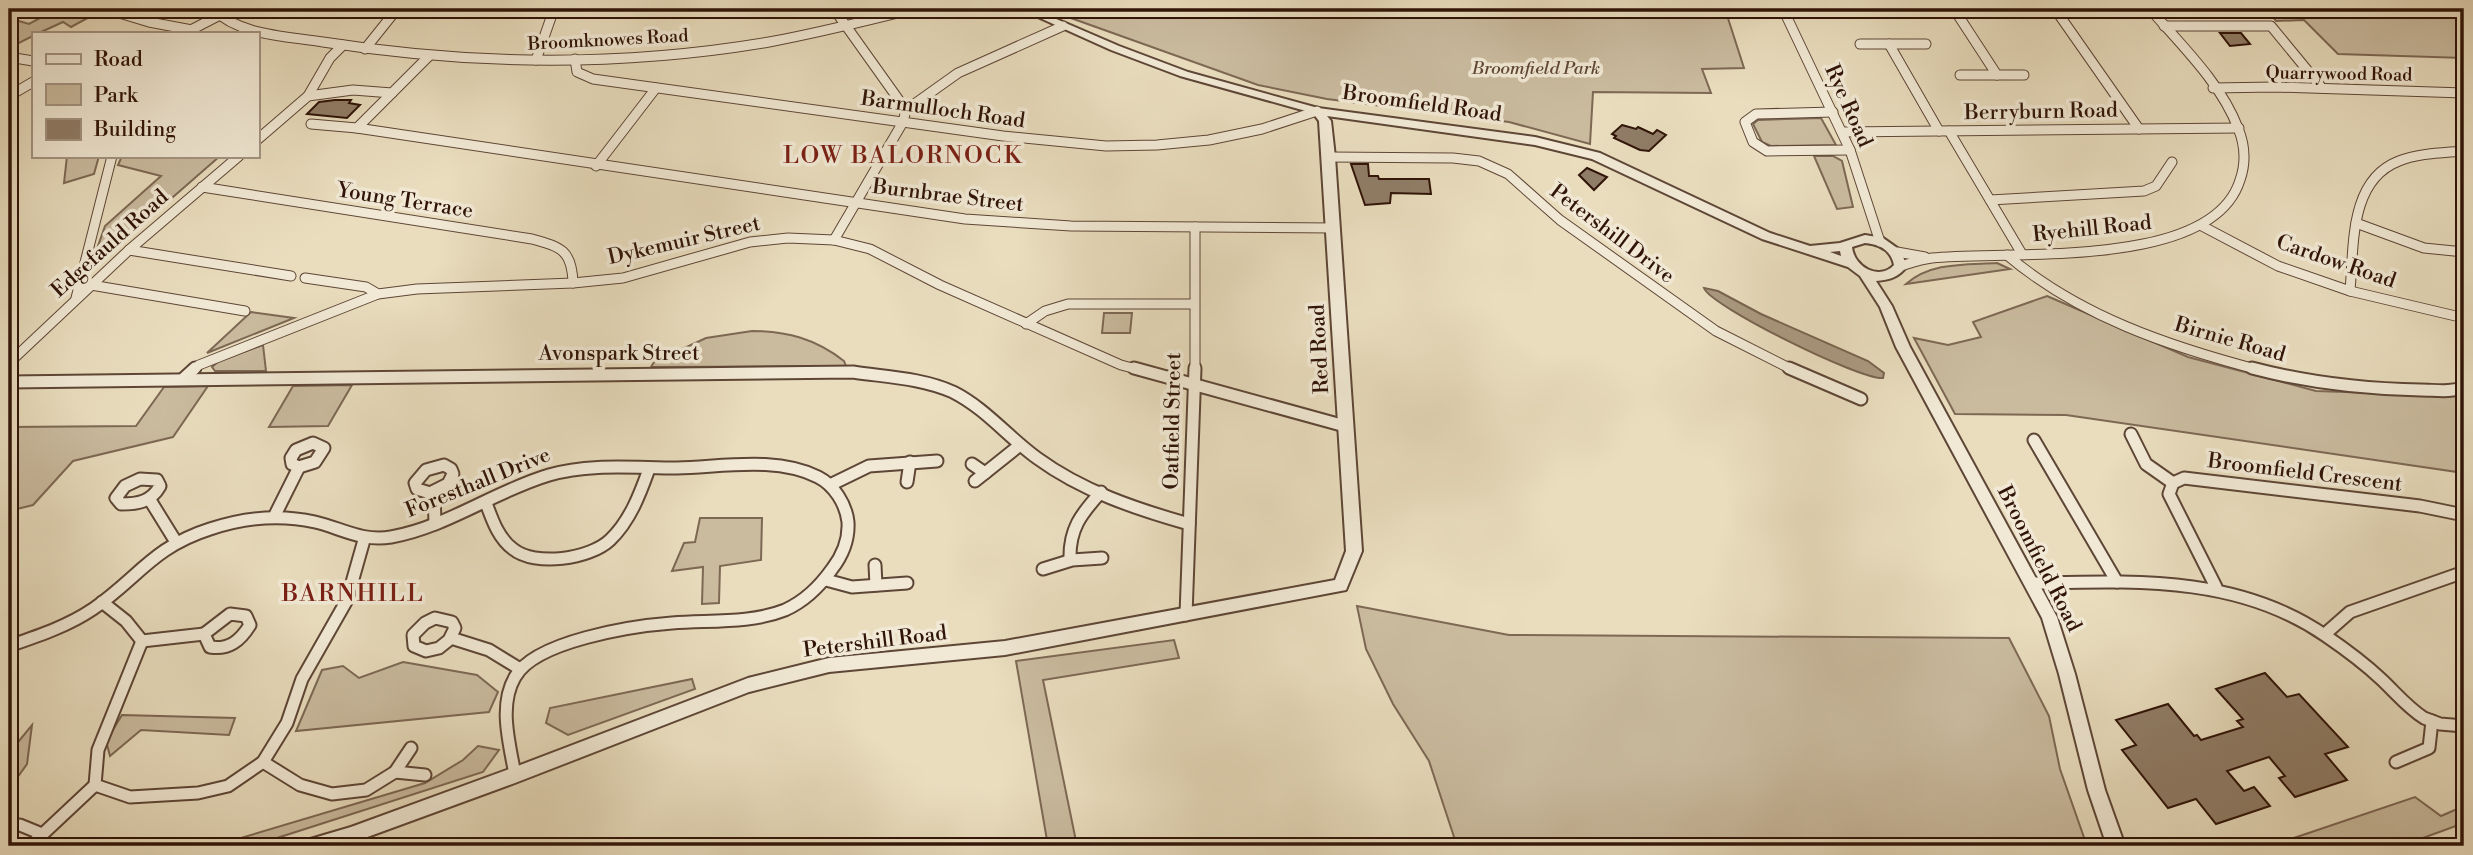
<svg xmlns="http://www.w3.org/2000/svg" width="2473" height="855" viewBox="0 0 2473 855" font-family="'Libre Bodoni',serif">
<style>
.green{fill:#cabb9f;stroke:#7d6854;stroke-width:2}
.water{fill:#aa9980;stroke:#796450;stroke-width:2}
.building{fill:#907d67;stroke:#301408;stroke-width:2}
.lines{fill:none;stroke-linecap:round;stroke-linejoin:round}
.minor-far1-casing{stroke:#5e4636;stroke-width:11}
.minor-casing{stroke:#5e4636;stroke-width:15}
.tertiary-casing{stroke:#5e4636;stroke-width:4}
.minor-far1{stroke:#f1e9d5;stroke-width:9}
.minor{stroke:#f1e9d5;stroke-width:11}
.tertiary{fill:#f1e9d5;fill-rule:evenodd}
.labels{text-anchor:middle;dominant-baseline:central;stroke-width:7;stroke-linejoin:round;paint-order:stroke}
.far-street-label{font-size:18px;fill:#301408;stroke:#f1e9d5}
.far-park-label{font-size:18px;font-style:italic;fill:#5e4635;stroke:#f1e9d5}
.street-label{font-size:21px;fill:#301408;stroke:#f1e9d5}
.quarter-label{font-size:24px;letter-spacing:2px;fill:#7a1f14;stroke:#f1e9d5}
</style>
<rect width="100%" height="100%" fill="#e9ddbe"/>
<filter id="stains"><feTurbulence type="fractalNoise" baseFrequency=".00286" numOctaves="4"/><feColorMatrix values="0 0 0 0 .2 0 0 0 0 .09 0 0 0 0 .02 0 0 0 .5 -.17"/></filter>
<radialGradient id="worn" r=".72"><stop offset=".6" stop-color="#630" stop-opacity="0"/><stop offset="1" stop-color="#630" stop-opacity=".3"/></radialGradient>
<g class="green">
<polygon points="57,9 86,9 97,13 71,27 63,22 39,33 33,33 33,36 9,48 9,18 29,24"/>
<polygon points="1052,9 1725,9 1744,68 1702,69 1711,93 1593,92 1590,144 1509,122 1327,99 1258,85 1068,17"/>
<polygon points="2267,9 2464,9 2464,58 2338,54 2304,20 2276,21"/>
<polygon points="1821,118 1836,145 1771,146 1762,142 1753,124 1758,120"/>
<polygon points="67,156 99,156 94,174 64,183"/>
<polygon points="122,156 220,156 102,259 92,263 105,226 161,176 118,165"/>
<polygon points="1814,156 1833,156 1842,161 1853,207 1837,209"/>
<path d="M1997,263L2010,269L1906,284C1931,262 1965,265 1997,263Z"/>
<polygon points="2047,296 2188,357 2316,391 2464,396 2464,473 2066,415 1955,414 1914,338 1948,345 1981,337 1973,322"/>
<polygon points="251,312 294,318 207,353"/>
<polygon points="1104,313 1132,313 1130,333 1102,333"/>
<path d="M752,331C787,331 816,339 844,361L846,366L651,367L654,362L706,338Z"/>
<polygon points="263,345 266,371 215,371 212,367 219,361"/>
<polygon points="352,385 328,426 269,427 293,386"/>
<polygon points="208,386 173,437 73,461 33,505 9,511 9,427 136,426 164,387"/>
<polygon points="700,518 762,518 761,560 720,566 719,603 702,604 703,567 672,571 684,543 695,542"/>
<polygon points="1357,606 1509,635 2009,638 2049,716 2060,769 2087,846 1457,846 1429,761 1393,704 1366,649"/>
<polygon points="1174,640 1179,658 1043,680 1077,846 1048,846 1016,661"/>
<polygon points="403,662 477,675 498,692 489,712 296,731 322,670 343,666 359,678"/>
<polygon points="692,679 695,689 568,735 546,723 550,708"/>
<polygon points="122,715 235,718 229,735 141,730 110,756 106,741"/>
<polygon points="32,725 27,764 9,789 9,753"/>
<polygon points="478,746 499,750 483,772 252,846 214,846 425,783 463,760"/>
<polygon points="2415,797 2441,816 2464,806 2464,823 2401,846 2270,846"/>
</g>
<path class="water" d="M1704,288L1718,291L1761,314L1868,361L1884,373L1883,378C1862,381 1710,306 1704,288Z"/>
<g class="building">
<polygon points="2220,33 2241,33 2250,44 2230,46"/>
<polygon points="335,100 351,100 349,103 360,105 347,118 307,114 319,102"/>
<polygon points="1622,125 1636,129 1638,127 1653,134 1657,130 1666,135 1649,151 1640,150 1614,138 1616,136 1612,134"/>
<polygon points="1351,164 1368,164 1369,176 1378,176 1379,179 1429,179 1431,194 1391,193 1390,203 1365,205"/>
<polygon points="1587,168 1607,177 1594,190 1579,175"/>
<polygon points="2265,673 2287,697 2299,694 2348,747 2325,754 2347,780 2295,797 2279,778 2285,776 2269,757 2227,771 2244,791 2254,787 2270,806 2216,824 2196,799 2168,808 2122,750 2136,745 2116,720 2168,704 2194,736 2197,735 2201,740 2243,727 2237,721 2243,719 2216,689"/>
</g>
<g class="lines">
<defs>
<g id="minor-far1">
<polyline points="106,9 149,22 192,30"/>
<path d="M213,9C240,36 287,36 323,42C470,65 622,67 769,42C818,33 866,21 914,9"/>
<polyline points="834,9 906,110"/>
<polyline points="1783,9 1850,150 1880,242"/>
<polyline points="1954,9 1997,75"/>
<polyline points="2055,9 2139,129"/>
<polyline points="2164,26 2271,26 2322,88"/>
<polyline points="187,32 218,16"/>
<polyline points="1860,44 1926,44"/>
<polyline points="1889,44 1939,131"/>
<polyline points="365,49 397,9"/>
<polyline points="9,57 33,61"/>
<polyline points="575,59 577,72 593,79 1003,136 1106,146 1157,145 1209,140 1262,129 1317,111"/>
<polyline points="536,60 554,9"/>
<polyline points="1960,75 2024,75"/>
<polyline points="2213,88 2275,87 2464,93"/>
<polyline points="9,96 33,82"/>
<polyline points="308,96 353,90 392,93"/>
<polyline points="1833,112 1756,114 1745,122 1753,142 1767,151 1850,150"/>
<polyline points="311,124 357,128 965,219 1071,226 1334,228"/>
<polyline points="357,128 429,56"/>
<polyline points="1949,131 2022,254"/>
<polyline points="1842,132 2239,128"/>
<polyline points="257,140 308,96 330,58 343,45"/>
<polyline points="1329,157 1453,158 1479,161 1508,174 1560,220 1716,331 1793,370"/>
<polyline points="596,166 656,88"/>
<path d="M202,187L532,239C561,247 572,250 573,283"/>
<polyline points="1990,200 2144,191 2156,186 2172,162"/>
<polyline points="2356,223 2424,248 2464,252"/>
<polyline points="2202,226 2278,266 2350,291 2464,318"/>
<polyline points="834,240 903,122 906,110 958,73 1063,26"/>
<polyline points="129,250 291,276"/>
<polyline points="1897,252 1925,257"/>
<path d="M2007,255C2079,316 2168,346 2259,370"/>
<path d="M1901,266C1911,263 1922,259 1932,258C2007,250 2212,271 2240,180C2246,163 2245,145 2238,128C2221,83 2181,45 2150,9"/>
<polyline points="305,278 366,287 378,294"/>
<polyline points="91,285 245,311"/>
<path d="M2350,291C2354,246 2349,180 2399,161C2419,153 2443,153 2464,151"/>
<polyline points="76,298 112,156"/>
<polyline points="1026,324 1045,311 1068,304 1193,304"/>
<polyline points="9,363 129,250 239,156"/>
<polyline points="193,370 199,365 378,294 417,289 573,283 623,278 750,242 788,238 834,240 870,249 940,285 1121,365 1140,370"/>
<polyline points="1195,370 1195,227"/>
</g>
<g id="minor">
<polyline points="1134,368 1345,426"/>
<polyline points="1789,368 1861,399"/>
<path d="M2252,368C2309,383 2363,389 2421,390C2435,390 2451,393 2464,387"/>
<polyline points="184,378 195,368"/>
<path d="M9,382L853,372C886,377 922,378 953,392C985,408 1008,437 1037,458C1082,491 1136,509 1189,524"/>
<polyline points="2131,434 2146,464 2173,483"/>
<polyline points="2034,440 2117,582"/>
<polygon points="313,443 324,448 315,462 299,467 292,464 291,458 296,450"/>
<polyline points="972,464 985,473"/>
<polygon points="444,465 451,469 453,474 448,484 430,493 417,489 415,483 426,470"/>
<path d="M140,479L157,480L160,486C151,502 138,504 121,504L116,498L125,486Z"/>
<polyline points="975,481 1020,445"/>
<polyline points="907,482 910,462"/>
<polyline points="830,485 869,466 937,461"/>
<polyline points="434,492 435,524"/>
<polyline points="150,500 176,542"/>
<path d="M486,503C492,519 498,538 513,549C535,567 590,559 610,540C630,521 640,494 649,469"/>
<polyline points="274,517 299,467"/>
<path d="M1070,560C1069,529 1081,514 1101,492"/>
<polyline points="875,565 876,585"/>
<polyline points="1043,569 1072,560 1102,558"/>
<polyline points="826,580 852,587 907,583"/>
<path d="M2032,583C2134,581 2238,575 2326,636C2345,649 2364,663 2381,679C2395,692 2407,707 2424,718L2440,724L2464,726"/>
<polyline points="2216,587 2169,494 2173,483 2184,478 2420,506 2464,515"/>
<polyline points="102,602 126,621 142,641 98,750 95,785 130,797 198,793 228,786 263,762 287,723 302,679 347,600 364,540"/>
<path d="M230,614L246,616L250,625C240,641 229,650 210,647L204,634Z"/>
<polyline points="1186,615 1195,368"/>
<polygon points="435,618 452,622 455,628 449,640 439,648 426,651 414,646 413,635 425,623"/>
<polyline points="2325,634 2350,612 2464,572"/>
<polyline points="451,638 489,650 520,669"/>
<polyline points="142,641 204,634"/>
<path d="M9,646C38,636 68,626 93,609C138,578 153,547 210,529C243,518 280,514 315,522C341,528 362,542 391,537C447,527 495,491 549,475C590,463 635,468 677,468C722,467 776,456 818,477C834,485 846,504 848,522C849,539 842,556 832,569C820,586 805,601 785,610C750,624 709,620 672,623C632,626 535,641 515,677C498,706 510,745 515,775"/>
<polyline points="263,762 300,785 332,794 366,790 395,772 411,748"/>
<polyline points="2396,762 2429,748 2432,721"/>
<polyline points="395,772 425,775"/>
<polyline points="20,825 42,834"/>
<polyline points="30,846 95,785"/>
</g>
<path id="tertiary" d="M1020,9H1033L1119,46L1188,72L1318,108L1535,137L1600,153L1770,233L1810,246L1840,243L1865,235L1883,238L1900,250L1907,266C1899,277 1890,280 1876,281L1892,306L1910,347L2057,617L2075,674L2105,790L2125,846H2107L2088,790L2059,674L2042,618L1896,347L1880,307L1860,276L1848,267L1762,239L1592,159L1535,145L1327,116L1331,121L1335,157L1362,551L1346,590L1005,655L829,672L749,692L515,783L351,843L341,846H304L307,840L351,827L515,767L748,678L829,658L1005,641L1335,580L1346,551L1319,121L1313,113L1180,76L1111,50ZM1865,243C1879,244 1891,250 1894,265C1879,281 1854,267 1852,247ZM1840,251L1841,256L1830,252Z"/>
</defs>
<use href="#minor-far1" class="minor-far1-casing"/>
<use href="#minor" class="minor-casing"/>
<use href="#tertiary" class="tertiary-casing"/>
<use href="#minor-far1" class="minor-far1"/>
<use href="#minor" class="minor"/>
<use href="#tertiary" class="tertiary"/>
</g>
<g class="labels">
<g class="far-street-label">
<text transform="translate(608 40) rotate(-3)">Broomknowes Road</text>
<text transform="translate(2339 74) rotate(1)">Quarrywood Road</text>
</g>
<g class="far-park-label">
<text x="1536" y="68">Broomfield Park</text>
</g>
<g class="street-label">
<text transform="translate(1422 104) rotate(8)">Broomfield Road</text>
<text transform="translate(1848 106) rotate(66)">Rye Road</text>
<text transform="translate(943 110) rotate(8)">Barmulloch Road</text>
<text transform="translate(2041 112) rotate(-1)">Berryburn Road</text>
<text transform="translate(948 196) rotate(7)">Burnbrae Street</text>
<text transform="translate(405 201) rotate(9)">Young Terrace</text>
<text transform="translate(2092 229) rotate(-6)">Ryehill Road</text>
<text transform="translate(1612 234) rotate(37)">Petershill Drive</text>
<text transform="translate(684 241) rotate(-13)">Dykemuir Street</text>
<text transform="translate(110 244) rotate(-42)">Edgefauld Road</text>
<text transform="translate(2336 262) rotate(19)">Cardow Road</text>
<text transform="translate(2230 340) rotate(16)">Birnie Road</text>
<text transform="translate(1320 349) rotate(-93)">Red Road</text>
<text x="619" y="354">Avonspark Street</text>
<text transform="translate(1173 421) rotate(-89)">Oatfield Street</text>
<text transform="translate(2305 473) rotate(7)">Broomfield Crescent</text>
<text transform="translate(478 483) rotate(-22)">Foresthall Drive</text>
<text transform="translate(2039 559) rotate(63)">Broomfield Road</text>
<text transform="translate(875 642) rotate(-7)">Petershill Road</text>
</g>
<g class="quarter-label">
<text x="903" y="156">LOW BALORNOCK</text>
<text x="353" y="594">BARNHILL</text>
</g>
</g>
<rect width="2473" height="855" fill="none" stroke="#e9ddbe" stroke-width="35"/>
<rect x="10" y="10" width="2452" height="834" fill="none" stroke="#301408" stroke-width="3.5"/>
<rect x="18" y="18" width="2438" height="820" fill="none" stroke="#301408" stroke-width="2"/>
<rect x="32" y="32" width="228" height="126" fill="#f1e9d5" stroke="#a49483" stroke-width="2"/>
<rect x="46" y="54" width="35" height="10" fill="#f1e9d5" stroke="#a49483" stroke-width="2"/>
<text x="94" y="66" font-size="21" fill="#301408">Road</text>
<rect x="46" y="84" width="35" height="21" fill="#cabb9f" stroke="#a49483" stroke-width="2"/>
<text x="94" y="102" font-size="21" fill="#301408">Park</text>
<rect x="46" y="119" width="35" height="21" fill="#907d67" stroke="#a49483" stroke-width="2"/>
<text x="94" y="136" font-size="21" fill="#301408">Building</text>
<rect width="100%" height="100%" filter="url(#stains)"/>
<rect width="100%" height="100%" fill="url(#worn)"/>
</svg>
